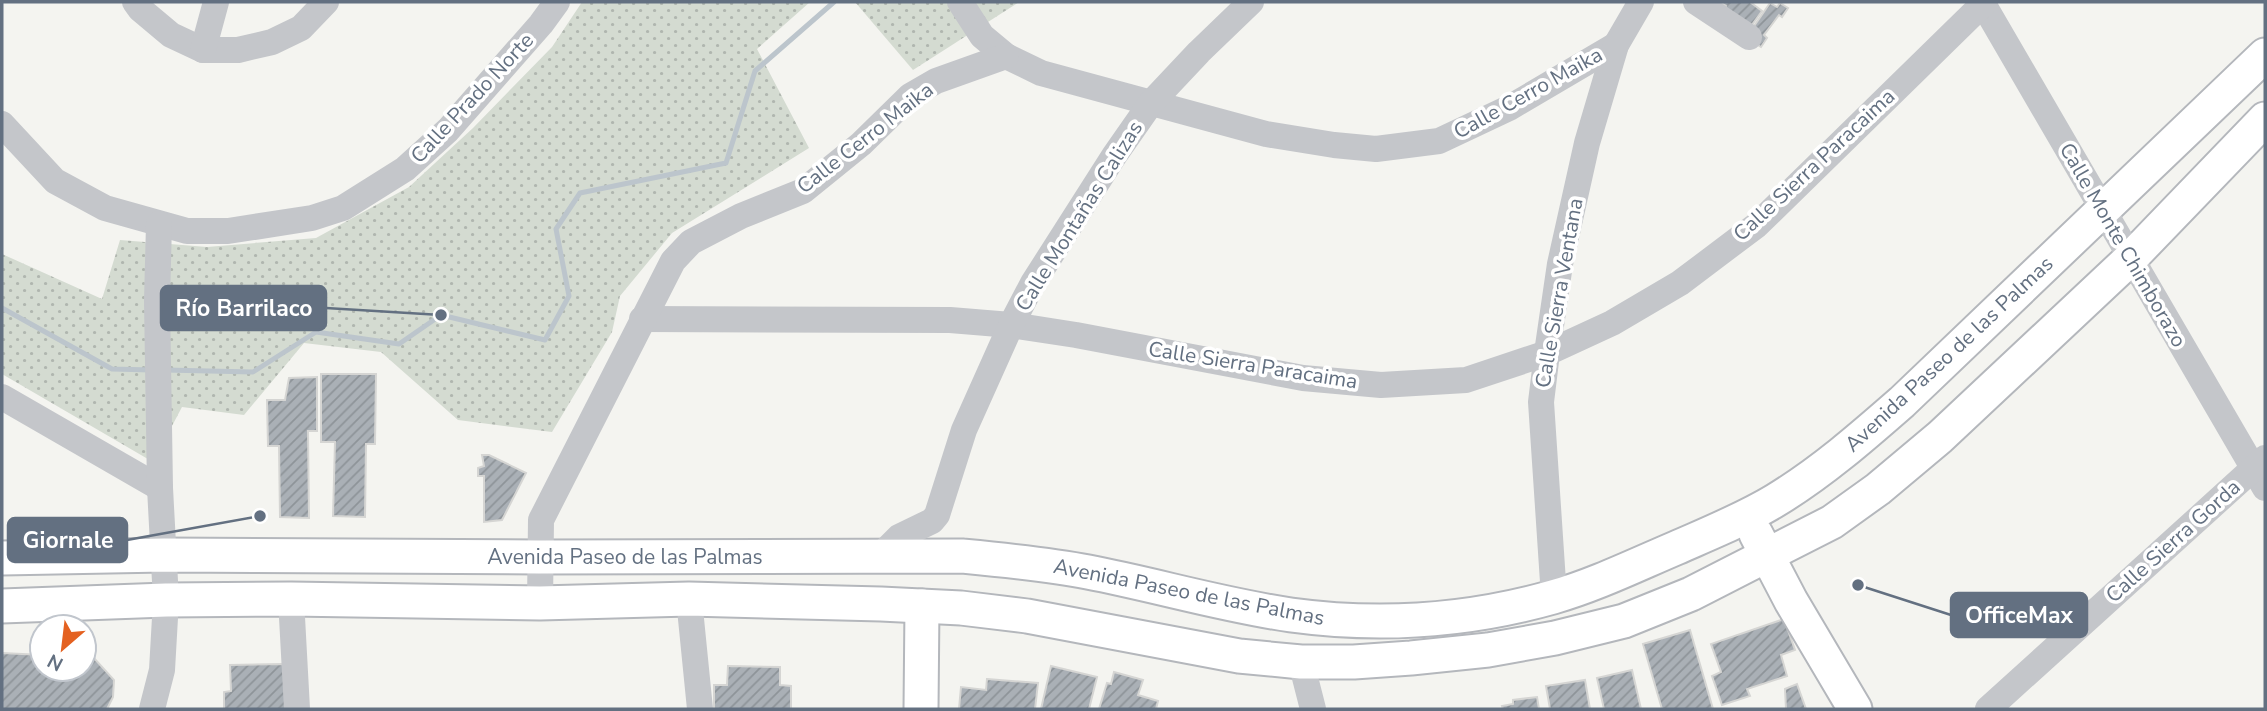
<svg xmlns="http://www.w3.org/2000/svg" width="2267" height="711" viewBox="0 0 2267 711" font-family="'Nunito Sans',sans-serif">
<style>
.green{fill:url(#green-dots)}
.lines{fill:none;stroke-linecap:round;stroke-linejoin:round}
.stream{stroke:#bcc5cc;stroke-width:5}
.building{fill:url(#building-hatch);stroke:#d5d5d3;stroke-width:2}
.major-casing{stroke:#b4b7bc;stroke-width:37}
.minor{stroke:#c4c6ca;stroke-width:26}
.major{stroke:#fff;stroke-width:33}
.labels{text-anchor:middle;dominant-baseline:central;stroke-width:7;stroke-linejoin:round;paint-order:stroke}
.street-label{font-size:21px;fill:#637081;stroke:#fff}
.leader{fill:none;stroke:#637081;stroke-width:2.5}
.callout-dot{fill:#637081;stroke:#fff;stroke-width:2.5}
.callout{fill:#637081;stroke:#637081;stroke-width:2.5}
.callout-label{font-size:23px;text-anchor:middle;font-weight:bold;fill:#fff}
</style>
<defs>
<pattern id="green-dots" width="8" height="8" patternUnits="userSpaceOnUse" patternTransform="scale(1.75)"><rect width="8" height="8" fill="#d4dbd1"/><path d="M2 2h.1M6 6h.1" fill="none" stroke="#b0b6af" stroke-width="1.8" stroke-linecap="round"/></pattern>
<pattern id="building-hatch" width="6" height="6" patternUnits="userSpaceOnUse" patternTransform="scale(1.75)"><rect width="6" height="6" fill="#aab0b6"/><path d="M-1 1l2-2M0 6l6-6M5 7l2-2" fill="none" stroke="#8e9499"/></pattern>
</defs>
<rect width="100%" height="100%" fill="#f4f4f0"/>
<g class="green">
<polygon points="582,2 810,2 757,49 809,148 672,233 620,296 612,332 552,432 458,420 381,352 304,343 244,415 182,407 153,462 2,374 2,254 102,299 120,240 207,247 316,238 409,187 473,128 552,47"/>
<polygon points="855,2 1019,2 913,70"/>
</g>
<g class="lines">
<g class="stream">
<polyline points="2,308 112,369 152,370"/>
<polyline points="165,370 253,372 316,332 399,344 441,315 545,340 569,296 556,229 580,193 726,163 755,71 834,2"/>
</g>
</g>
<g class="building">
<polygon points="1720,2 1750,2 1762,11 1746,33 1720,14 1726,6"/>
<polygon points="1770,3 1777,7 1780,3 1788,8 1782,17 1779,15 1764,35 1767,38 1761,47 1753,42 1750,32"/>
<polygon points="321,374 376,374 375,444 366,444 365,517 333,516 335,442 321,442"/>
<polygon points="317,377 317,431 308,431 309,518 280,517 279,446 268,446 267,400 285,400 289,378"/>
<polygon points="482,455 489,455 526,473 502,520 484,522 484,476 478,476 478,468 484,466"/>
<polygon points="1784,619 1795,650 1781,655 1787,676 1747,689 1750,696 1722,705 1712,676 1721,672 1711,644"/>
<polygon points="1690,630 1713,709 1662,709 1643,644"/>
<polygon points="2,653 42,655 42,669 84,669 84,657 93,657 114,680 113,697 107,709 2,709"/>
<polygon points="284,664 295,709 224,709 224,692 231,691 230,665"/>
<polygon points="728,666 780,667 780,685 791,686 791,709 714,709 714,685 727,685"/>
<polygon points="1051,666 1097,677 1089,709 1041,709"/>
<polygon points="1632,670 1641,709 1604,709 1597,678"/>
<polygon points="1114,672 1143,680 1138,695 1158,701 1156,709 1099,709 1107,683 1111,684"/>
<polygon points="987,679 1038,683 1035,709 959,709 961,687 986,690"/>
<polygon points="1585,680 1590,709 1550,709 1546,686"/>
<polygon points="1797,684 1806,709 1786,709 1785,689"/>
<polygon points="1537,697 1539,709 1503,709 1502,706 1513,704 1513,700"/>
</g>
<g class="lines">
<defs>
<g id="major">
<polyline points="1756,534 1791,601 1855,709"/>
<path d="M2,558L164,555L539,557L962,556C1004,560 1047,564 1088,572C1156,585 1222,605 1291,615C1379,627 1468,621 1553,597C1595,585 1636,565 1676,548C1710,533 1745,519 1776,500C1822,472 1862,437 1902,402L2265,55"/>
<polyline points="2,606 166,600 291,599 540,603 689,599 881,604 961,608 1027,616 1239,656 1301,662 1354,662 1411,658 1488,650 1555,638 1624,621 1691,594 1832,522 1878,489 1940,437 2131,258 2265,119"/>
<polyline points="921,709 922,606"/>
</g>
</defs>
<use href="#major" class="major-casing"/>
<g class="minor">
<polyline points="135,2 140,9 171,35 203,50 238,50 272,42 301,28 326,2"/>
<polyline points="960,2 982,36 1006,56 1041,73 1266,134 1334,145 1376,149 1439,141 1509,108 1616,45"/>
<polyline points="1696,2 1749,37"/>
<polyline points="1982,2 2265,488"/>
<polyline points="203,50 216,2"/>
<polyline points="2,124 55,181 105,208 187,231 228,231 312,218 343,208 405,169 448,130 541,24 557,2"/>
<polyline points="642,319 950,320 1011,325 1076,335 1303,378 1381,385 1466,380 1547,353 1612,323 1680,283 1757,225 1985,2"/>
<polyline points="2,397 160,488"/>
<polyline points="881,555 899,537 932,521 937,515 964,430 1011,325 1033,283 1114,156 1151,103 1199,52 1251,2"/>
<polyline points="1554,597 1541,402 1547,353 1560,264 1587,143 1616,45 1641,2"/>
<polyline points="291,599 297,709"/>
<polyline points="689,599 700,709"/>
<polyline points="540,603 541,520 673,261 691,242 741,216 803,191 861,144 910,96 936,81 1006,56"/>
<polyline points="1301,662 1313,709"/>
<polyline points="152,709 162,670 166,600 160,488 157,301 159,224"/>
<polyline points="1988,709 2265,458"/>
</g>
<use href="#major" class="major"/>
</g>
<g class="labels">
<g class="street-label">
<text transform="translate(1528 93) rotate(-29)">Calle Cerro Maika</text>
<text transform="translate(472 98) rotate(-47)">Calle Prado Norte</text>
<text transform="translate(865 138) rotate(-38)">Calle Cerro Maika</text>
<text transform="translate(1814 165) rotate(-43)">Calle Sierra Paracaima</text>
<text transform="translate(1079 216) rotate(-58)">Calle Montañas Calizas</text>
<text transform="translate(2123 245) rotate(60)">Calle Monte Chimborazo</text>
<text transform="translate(1559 293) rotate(-80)">Calle Sierra Ventana</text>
<text transform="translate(1949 354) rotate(-43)">Avenida Paseo de las Palmas</text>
<text transform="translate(1253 365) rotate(9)">Calle Sierra Paracaima</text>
<text transform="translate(2173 541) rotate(-42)">Calle Sierra Gorda</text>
<text x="625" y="557">Avenida Paseo de las Palmas</text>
<text transform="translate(1189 592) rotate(11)">Avenida Paseo de las Palmas</text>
</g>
</g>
<path class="leader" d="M441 315L326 308M260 516L127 540M1858 585L1951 615"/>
<g class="callout-dot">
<circle cx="441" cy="315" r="7"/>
<circle cx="260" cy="516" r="7"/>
<circle cx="1858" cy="585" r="7"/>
</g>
<g class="callout">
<rect x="161" y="286" width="165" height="44" rx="7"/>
<rect x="8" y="518" width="119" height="44" rx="7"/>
<rect x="1951" y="593" width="136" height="44" rx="7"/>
</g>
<g class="callout-label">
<text x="244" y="316">Río Barrilaco</text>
<text x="68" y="548">Giornale</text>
<text x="2019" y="623">OfficeMax</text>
</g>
<rect width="2267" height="711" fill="none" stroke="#637081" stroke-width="7"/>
<g transform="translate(63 648) rotate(208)"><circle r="33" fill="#ffffff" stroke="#c1c6cd" stroke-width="2"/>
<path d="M0-5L12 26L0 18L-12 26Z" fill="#e46120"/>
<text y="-10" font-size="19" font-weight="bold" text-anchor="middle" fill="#637081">N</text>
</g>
</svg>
